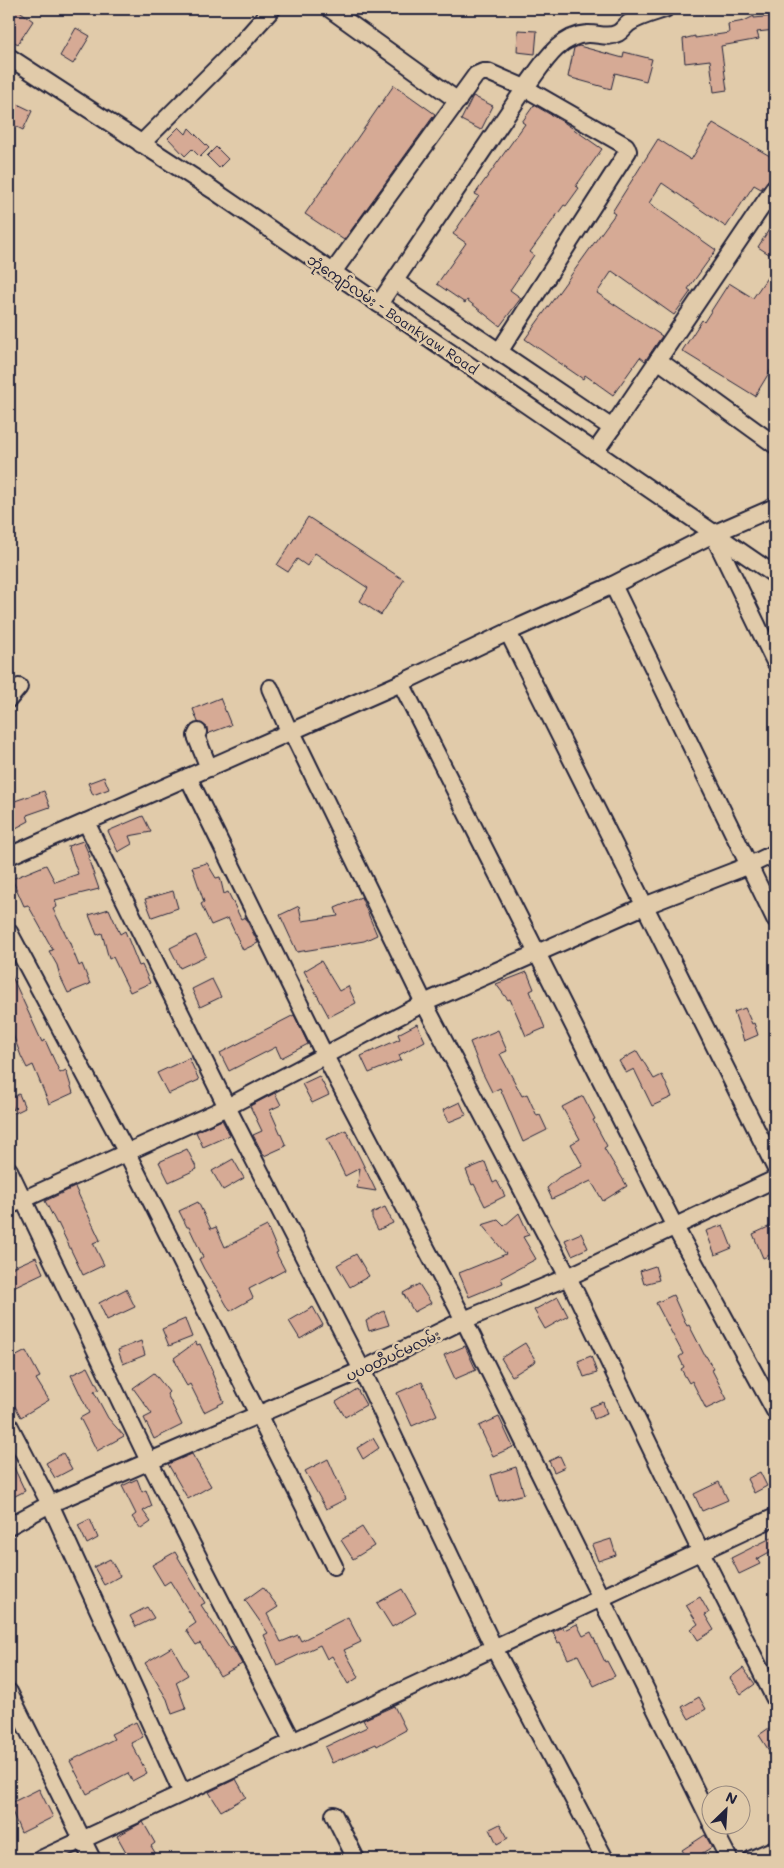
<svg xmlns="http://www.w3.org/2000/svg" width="784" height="1868" viewBox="0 0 784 1868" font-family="Mali,'Noto Sans Myanmar',sans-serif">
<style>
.building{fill:#d6aa95;stroke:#22223b}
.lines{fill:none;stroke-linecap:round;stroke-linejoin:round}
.street-casing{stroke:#22223b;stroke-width:20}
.street{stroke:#e1cbaa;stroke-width:16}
.labels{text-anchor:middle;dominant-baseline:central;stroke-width:5;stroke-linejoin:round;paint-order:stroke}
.street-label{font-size:14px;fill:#22223b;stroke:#e1cbaa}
</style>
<rect width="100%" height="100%" fill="#e1cbaa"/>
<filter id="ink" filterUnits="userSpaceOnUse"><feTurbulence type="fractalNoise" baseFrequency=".02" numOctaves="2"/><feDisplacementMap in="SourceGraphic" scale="10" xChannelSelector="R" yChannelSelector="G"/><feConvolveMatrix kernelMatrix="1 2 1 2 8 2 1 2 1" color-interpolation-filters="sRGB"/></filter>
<g filter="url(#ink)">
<g class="building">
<polygon points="9,9 17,9 33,21 18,44 9,39"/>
<polygon points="754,16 754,18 775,16 775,30 757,32 759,39 721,46 727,90 714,92 710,60 685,63 683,39 695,36 695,38 729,33 728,24 744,21"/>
<polygon points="76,28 90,36 73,64 60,56"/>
<polygon points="518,30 537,31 535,54 517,52"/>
<polygon points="579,46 623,58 624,52 652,59 646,81 615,73 611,89 568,77 574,48"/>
<polygon points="394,85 435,114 344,240 305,214"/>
<polygon points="473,96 493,106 481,130 461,120"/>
<polygon points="9,100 32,111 23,130 9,123"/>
<polygon points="534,105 565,123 602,149 576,186 579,188 566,206 564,205 530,252 534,255 510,290 521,298 500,326 467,300 465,303 437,284 466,243 453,234 479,196 475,194 525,124 522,122"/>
<polygon points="713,123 775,159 775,171 761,189 754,185 726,227 662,183 649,203 716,250 688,289 691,291 674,315 612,271 597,293 662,336 645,361 640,357 613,395 585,375 583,379 525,339 615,214 612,212 658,139 691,160"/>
<polygon points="179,127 186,134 189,128 209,148 200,157 192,149 185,156 168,138"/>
<polygon points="216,147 228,159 219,168 207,156"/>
<polygon points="775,220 775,258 758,247"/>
<polygon points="775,266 775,363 755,396 682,351 702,320 704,322 729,283 753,298"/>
<polygon points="308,517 404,580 381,615 360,601 368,588 315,553 307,566 297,559 288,572 277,565"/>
<polygon points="220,698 231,725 207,734 207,727 198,722 193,709"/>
<polygon points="104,777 109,789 93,795 88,783"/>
<polygon points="44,791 50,807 27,815 29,821 16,828 9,813 9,803"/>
<polygon points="143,816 151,832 129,836 132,844 118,852 108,831"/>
<polygon points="83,841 90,857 88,858 99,889 55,900 57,907 53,909 69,941 79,966 82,964 90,984 68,993 60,976 57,965 49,951 53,950 28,905 24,906 12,879 46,865 55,882 78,874 68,846"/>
<polygon points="207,863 216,878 220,877 224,894 228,892 241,919 245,917 258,943 243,950 228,918 211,925 201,904 204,902 192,867"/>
<polygon points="173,891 178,908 152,917 145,899"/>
<polygon points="361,897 377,935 364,941 297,952 280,915 299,906 302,921 338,916 335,908"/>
<polygon points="109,909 120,934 125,931 139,966 142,965 150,983 130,992 113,957 109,959 102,933 97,935 89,915"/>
<polygon points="196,935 206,956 180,968 170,948"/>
<polygon points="321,961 339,991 348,986 356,1003 329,1017 304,971"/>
<polygon points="9,970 42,1042 45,1040 60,1073 66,1070 73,1093 49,1104 33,1065 27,1068 21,1056 9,1024"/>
<polygon points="527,972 534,989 530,991 545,1028 526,1036 510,999 508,1000 496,984"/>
<polygon points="212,979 221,997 200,1007 192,989"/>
<polygon points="745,1008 752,1024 754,1023 758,1035 744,1041 734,1012"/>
<polygon points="294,1015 308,1044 281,1058 276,1047 229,1071 220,1053"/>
<polygon points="417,1024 425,1041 399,1055 401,1060 369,1073 361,1056 400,1039 398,1034"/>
<polygon points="498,1030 507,1051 500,1054 522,1096 527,1094 537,1116 540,1115 547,1130 523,1142 500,1088 492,1092 481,1070 470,1042"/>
<polygon points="637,1051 654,1079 662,1075 672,1097 652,1106 634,1069 626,1073 619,1061"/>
<polygon points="189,1058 199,1080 168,1094 157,1073"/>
<polygon points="319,1076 329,1095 312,1103 302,1084"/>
<polygon points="275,1093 281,1105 270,1110 286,1146 264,1156 253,1135 262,1131 250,1106"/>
<polygon points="19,1094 25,1108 15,1113 9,1099"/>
<polygon points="583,1096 595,1119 593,1120 607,1146 604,1148 627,1186 603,1201 591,1181 552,1199 547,1188 559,1177 583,1166 571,1144 580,1139 562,1107"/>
<polygon points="460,1102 466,1115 449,1122 443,1110"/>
<polygon points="222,1120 230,1135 203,1147 196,1132"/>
<polygon points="346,1130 361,1160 376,1191 357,1188 360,1168 345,1176 327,1139"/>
<polygon points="187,1149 197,1169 169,1182 159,1162"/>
<polygon points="233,1159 244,1178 223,1190 212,1171"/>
<polygon points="485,1162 493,1183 497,1181 505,1196 485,1206 474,1184 472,1185 466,1170"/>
<polygon points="75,1187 100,1240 93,1243 104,1265 83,1275 58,1223 57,1224 45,1201"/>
<polygon points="198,1202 211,1229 216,1227 225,1247 267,1226 278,1252 276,1253 285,1270 249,1289 253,1298 230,1311 215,1285 214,1285 204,1269 199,1259 203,1257 189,1227 187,1227 179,1211"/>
<polygon points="385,1207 393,1223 378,1230 372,1218 372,1213"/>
<polygon points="519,1213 529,1235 523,1237 536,1259 501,1278 503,1283 469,1297 459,1273 506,1254 482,1225 498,1220 504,1226"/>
<polygon points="775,1224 775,1253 763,1258 753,1234"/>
<polygon points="723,1225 732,1248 715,1255 706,1231"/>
<polygon points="581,1233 588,1248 572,1255 565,1240"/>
<polygon points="356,1254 369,1276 350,1287 337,1265"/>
<polygon points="36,1257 43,1273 9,1289 9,1269"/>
<polygon points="655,1266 659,1280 644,1284 640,1271"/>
<polygon points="419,1284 431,1303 414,1312 403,1293"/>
<polygon points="126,1289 135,1307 107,1320 99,1303"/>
<polygon points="673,1295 687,1326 689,1325 705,1356 706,1356 714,1369 712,1370 727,1399 706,1409 692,1381 689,1383 681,1369 684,1367 679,1357 683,1354 656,1303"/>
<polygon points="558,1297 568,1316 545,1329 534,1310"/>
<polygon points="313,1307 323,1325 300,1339 289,1321"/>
<polygon points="384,1311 389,1325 369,1331 366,1321"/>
<polygon points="185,1319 192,1337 169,1346 162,1329"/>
<polygon points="141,1341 145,1355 123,1364 118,1350"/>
<polygon points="196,1342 197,1345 200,1344 213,1372 212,1373 224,1402 204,1412 190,1384 187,1386 184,1381 174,1358"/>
<polygon points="525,1343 536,1361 512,1376 501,1358"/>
<polygon points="465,1346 476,1370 455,1379 444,1355"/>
<polygon points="26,1351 40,1377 36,1379 49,1400 21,1417 12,1401 13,1401 9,1392 9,1360"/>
<polygon points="591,1356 597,1373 584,1377 578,1361"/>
<polygon points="88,1367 99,1389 94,1392 108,1418 124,1436 97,1451 80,1418 89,1413 71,1375"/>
<polygon points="154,1373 169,1392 167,1394 182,1425 154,1439 144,1418 152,1414 133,1388"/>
<polygon points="422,1382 437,1415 412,1426 397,1393"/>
<polygon points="357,1389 366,1405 345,1417 336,1402"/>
<polygon points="603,1402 607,1414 594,1419 590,1407"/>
<polygon points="499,1417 513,1447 493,1456 479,1426"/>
<polygon points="373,1438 379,1448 363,1459 357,1448"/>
<polygon points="63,1453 72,1469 55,1478 46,1463"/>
<polygon points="192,1454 211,1486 188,1499 168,1464"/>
<polygon points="560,1456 565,1467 554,1472 549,1461"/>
<polygon points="9,1457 25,1491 9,1499"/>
<polygon points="328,1459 346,1499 326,1509 305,1471"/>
<polygon points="516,1467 524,1494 499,1501 491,1475"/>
<polygon points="760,1472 767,1486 754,1493 747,1479"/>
<polygon points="137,1479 142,1492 146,1490 152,1506 143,1511 151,1522 141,1529 132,1517 136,1514 122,1486"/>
<polygon points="719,1482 728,1500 702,1511 694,1494"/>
<polygon points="90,1519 98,1538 87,1544 78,1525"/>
<polygon points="362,1527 374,1546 353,1559 341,1540"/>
<polygon points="775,1536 775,1549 757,1559 760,1564 739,1574 731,1558"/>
<polygon points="611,1539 616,1555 598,1561 592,1545"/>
<polygon points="175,1552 205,1603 201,1605 230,1649 232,1647 242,1664 220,1676 200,1643 196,1645 186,1630 196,1623 170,1581 164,1585 152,1565"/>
<polygon points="110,1559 120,1576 104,1585 94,1567"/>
<polygon points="263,1587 278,1607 267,1614 281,1642 298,1635 301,1641 348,1617 361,1642 344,1650 359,1677 348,1684 332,1656 327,1659 320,1645 277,1665 264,1635 268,1633 245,1600"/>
<polygon points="402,1589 416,1613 392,1627 377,1603"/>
<polygon points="700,1597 709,1613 705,1615 714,1630 698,1640 691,1629 698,1624 686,1605"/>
<polygon points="147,1607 154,1618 136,1627 130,1616"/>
<polygon points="577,1624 583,1636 591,1632 605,1662 607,1661 615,1676 594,1686 578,1655 568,1659 560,1642 558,1643 553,1632 563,1627 564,1630"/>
<polygon points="172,1647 188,1675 176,1682 186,1709 172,1714 167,1699 145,1663"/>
<polygon points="743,1668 755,1684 741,1694 730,1678"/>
<polygon points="699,1697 706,1709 689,1719 682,1707"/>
<polygon points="394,1706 406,1730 377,1746 376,1744 332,1763 325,1747 367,1727 363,1720"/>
<polygon points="136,1722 143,1737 131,1743 147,1773 132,1781 128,1773 87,1794 70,1761 114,1739 111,1734"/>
<polygon points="769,1728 775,1737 775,1760 759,1735"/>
<polygon points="236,1779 246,1797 221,1811 209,1792"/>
<polygon points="39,1789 53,1817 21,1833 9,1804"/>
<polygon points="143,1822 155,1843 151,1846 159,1859 130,1859 117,1836"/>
<polygon points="500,1824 508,1838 497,1844 490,1829"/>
<polygon points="705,1835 712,1847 693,1859 688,1859 682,1850"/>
</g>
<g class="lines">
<defs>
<g id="street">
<polyline points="330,9 458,101"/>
<polyline points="9,57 213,190 775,575"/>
<polyline points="141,144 238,47 272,9"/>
<polyline points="333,272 476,75 483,72 488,72 525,88 626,146 628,151 499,352"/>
<polyline points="396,282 612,428 775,187"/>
<path d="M379,304L525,88C542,66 557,36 587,34C598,33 607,39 618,33C622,31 625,26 629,23C640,16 653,13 665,9"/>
<polyline points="658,360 775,445"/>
<polyline points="595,452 612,428"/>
<polyline points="713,534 775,662"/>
<polyline points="613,585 775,919"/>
<polyline points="508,632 775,1167"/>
<polyline points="401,683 675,1227 775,1411"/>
<polyline points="270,688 289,731"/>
<polyline points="9,699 19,687"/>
<polyline points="291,730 424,1003 568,1277 701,1552 775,1699"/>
<polyline points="198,732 196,736 209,768"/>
<polyline points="188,777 325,1056 464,1320 712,1824"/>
<polyline points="86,822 227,1107 362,1370 494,1648 605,1859"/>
<polyline points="9,856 401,683 508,632 613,585 713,534 775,507"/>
<polyline points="9,932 127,1153 334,1566"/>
<polyline points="9,1170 149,1461 293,1742"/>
<polyline points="9,1206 227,1107 424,1003 644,906 750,865 775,853"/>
<polyline points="9,1425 50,1504 182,1793"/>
<polyline points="9,1526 50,1504 362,1370 464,1320 568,1277 775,1179"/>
<polyline points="9,1692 92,1859"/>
<polyline points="334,1815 356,1859"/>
<polyline points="712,1826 729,1859"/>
<polyline points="41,1859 775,1517"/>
<polyline points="752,1859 775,1849"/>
</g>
</defs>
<use href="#street" class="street-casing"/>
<use href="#street" class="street"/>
</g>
</g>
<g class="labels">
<g class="street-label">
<text transform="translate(393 314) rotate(34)">ဘုံကျော်လမ်း - Boankyaw Road</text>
<text transform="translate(393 1355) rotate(-25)">ပပဝတီပင်မလမ်း</text>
</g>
</g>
<rect width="784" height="1868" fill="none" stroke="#e1cbaa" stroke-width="30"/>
<rect x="15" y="15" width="754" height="1838" fill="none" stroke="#22223b" stroke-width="2" filter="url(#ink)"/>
<g transform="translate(726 1810) rotate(25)"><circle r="24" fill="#e1cbaa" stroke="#95877e"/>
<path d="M0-4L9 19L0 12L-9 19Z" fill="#22223b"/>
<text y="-8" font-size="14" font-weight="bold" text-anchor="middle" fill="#22223b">N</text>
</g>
</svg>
